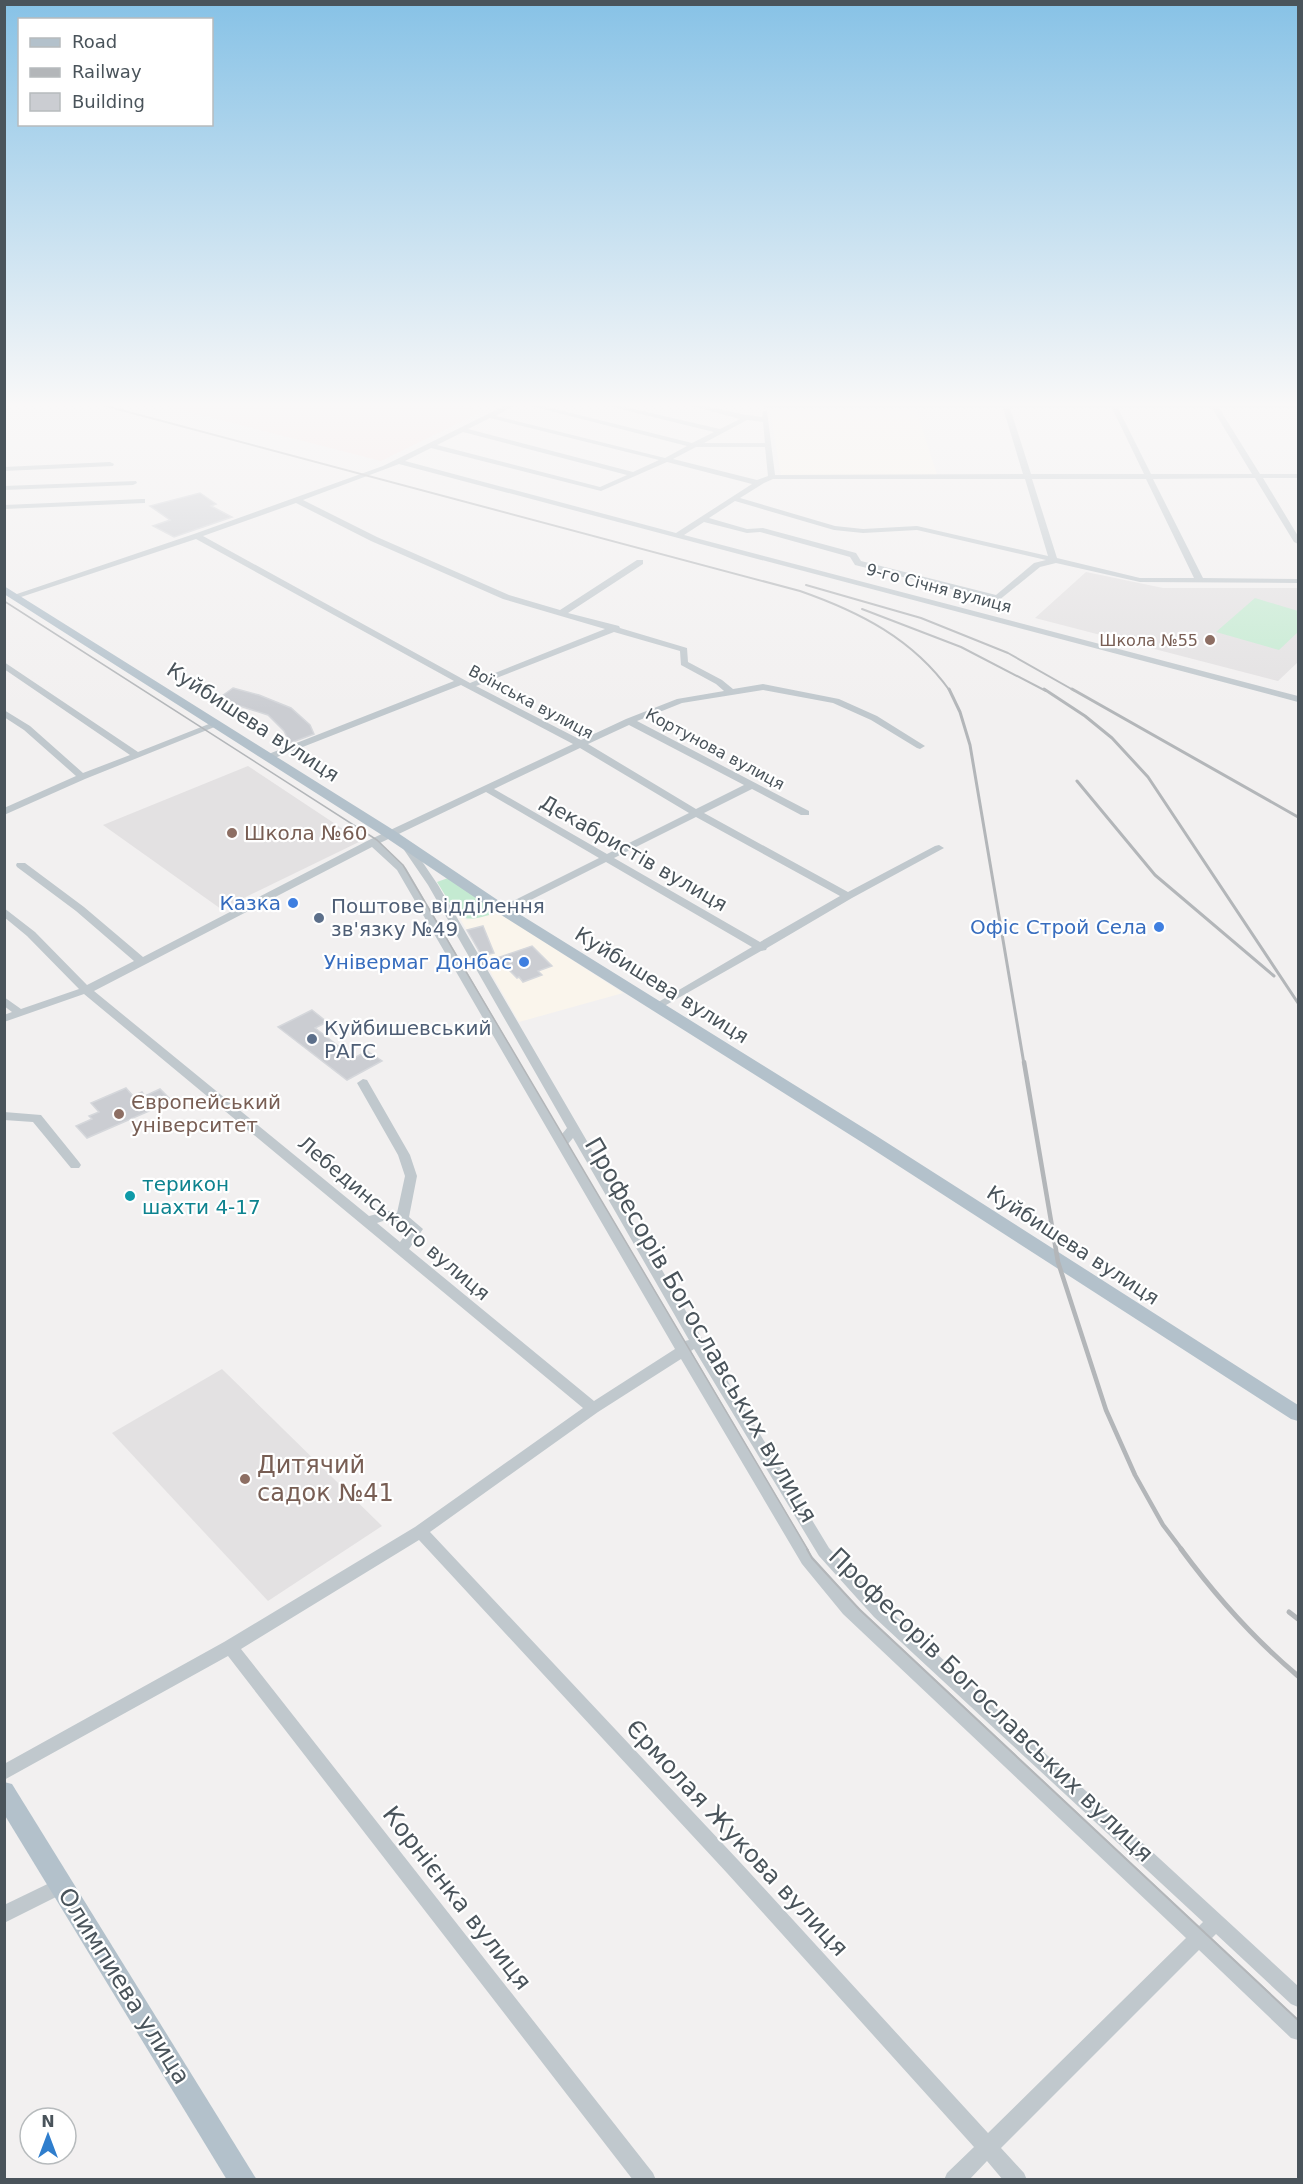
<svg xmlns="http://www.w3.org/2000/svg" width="1303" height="2184" viewBox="0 0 1303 2184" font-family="'DejaVu Sans',sans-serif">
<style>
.commercial{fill:#faf5ec}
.education{fill:#e3e1e2}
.medical{fill:#f8e5e4}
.green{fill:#c4ead1}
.building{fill:#cbcdd2;stroke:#d5d7db;stroke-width:1.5}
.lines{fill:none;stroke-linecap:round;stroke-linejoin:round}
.minor{fill:#c0c8cd;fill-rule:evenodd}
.major{fill:#b3c1cb;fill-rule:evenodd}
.tram-far1{stroke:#b3b6b9;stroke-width:1.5}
.tram{stroke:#b3b6b9;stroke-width:2}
.rail-far3{stroke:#b3b6b9;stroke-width:2}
.rail-far2{stroke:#b3b6b9;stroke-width:3}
.rail-far1{stroke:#b3b6b9;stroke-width:4.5}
.rail{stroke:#b3b6b9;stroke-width:5}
.education-dot{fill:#8d6e63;stroke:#fff;stroke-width:2}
.shop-dot{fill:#3f7fe0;stroke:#fff;stroke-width:2}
.service-dot{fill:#5c6f8a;stroke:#fff;stroke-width:2}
.culture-dot{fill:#0f9aa8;stroke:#fff;stroke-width:2}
.labels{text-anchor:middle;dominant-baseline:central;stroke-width:4.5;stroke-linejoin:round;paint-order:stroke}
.far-street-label{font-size:16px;fill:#4a545b;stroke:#fff}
.far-education-label{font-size:16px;fill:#785e54;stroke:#fff;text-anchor:end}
.street-label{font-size:20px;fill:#4a545b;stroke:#fff}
.education-label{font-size:20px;fill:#785e54;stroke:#fff;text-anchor:start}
.shop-label{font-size:20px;fill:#366cbe;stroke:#fff;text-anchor:end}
.service-label{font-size:20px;fill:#4e5e75;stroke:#fff;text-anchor:start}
.culture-label{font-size:20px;fill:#0d838f;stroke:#fff;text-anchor:start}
.near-street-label{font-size:24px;fill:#4a545b;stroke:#fff}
.near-education-label{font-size:24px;fill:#785e54;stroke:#fff;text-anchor:start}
</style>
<rect width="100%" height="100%" fill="#f2f0f0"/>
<g class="commercial">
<polygon points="916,409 937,475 781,476 770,410"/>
<polygon points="498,912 623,993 519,1022 458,915 467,920"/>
</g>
<g class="education">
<polygon points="1086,572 1163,588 1298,588 1298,662 1278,681 1035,618"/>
<polygon points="248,766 361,841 221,909 103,825"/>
<polygon points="222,1369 382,1526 268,1601 112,1433"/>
</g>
<polygon class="medical" points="158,404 455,404 481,412 381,461"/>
<g class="green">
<polygon points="1255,598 1298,611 1298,632 1279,650 1216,632"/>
<path d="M448,878L498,912C455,927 459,916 437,882Z"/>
</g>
<g class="building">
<polygon points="200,493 216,504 211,506 232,517 174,537 153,526 170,520 150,506"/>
<polygon points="233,688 259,695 291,708 310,725 314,734 290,743 284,731 268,715 218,699"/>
<polygon points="483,926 494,953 482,956 467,930"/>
<polygon points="532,946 552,966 538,971 542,975 523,982 519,977 517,978 497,958"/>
<polygon points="312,1010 327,1022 315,1028 354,1058 367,1051 382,1061 347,1080 278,1027"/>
<polygon points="126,1088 133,1096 142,1092 145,1096 160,1089 172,1101 87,1138 76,1126 92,1119 89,1116 99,1112 91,1103"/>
</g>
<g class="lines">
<g class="minor">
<polygon points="4,404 10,404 7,412 4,414"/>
<path d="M508,404H516L496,416L665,458L687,446L523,404H535L692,443L714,432L600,404H612L720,429L740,419L684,404C710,404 736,415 762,417L763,411H767L775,475L1023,474L1003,408H765L762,406L765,404H1298V408H1219L1260,474H1298V478H1263L1298,536V544L1294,542L1255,478L1153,479L1203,578L1298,579V583L1140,582L1056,563L1040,567L998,601L855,565L850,557L760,532L747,533L704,522L684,535L1298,696V702L399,464L303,500L377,537L509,595L560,610L637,560H643V564L568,613L619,626L620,628L687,648L688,662L722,680L733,689L763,684L839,699L877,716L925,746L920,749L917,748L871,720L833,703L763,690L682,703L637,721L809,811V815H801L752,789L704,813L848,892L935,846L939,845L944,848L852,898L767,948L766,950L761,951L659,1009L653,1006L655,1004L752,947L606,862L507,912H499L498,910L499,908L599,858L486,792L380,843L406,868L562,1134L567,1128L428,885L400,844L401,842H409L438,885L701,1337L829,1548L886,1607L1298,1986V2007L1291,2004L1216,1934L1212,1938L1298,2019V2040L1291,2038L1199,1950L1001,2148L1024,2173L1027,2180H1003L987,2161L969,2180H944L947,2173L974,2147L727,1873L419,1540L241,1649L653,2173L656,2180H633L228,1656L4,1780V1764L224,1642L415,1527L583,1408L84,994L4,1022V1015L12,1012L4,1006V997L21,1009L79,989L27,936L4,917V908L35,932L87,985L134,961L76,911L17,867L16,865L17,863H25L84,907L143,957L369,840L573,744L461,685L272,759H266V755L454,681L196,539L18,598L11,596L194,534L383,466ZM1010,408H1112L1144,474H1031ZM1118,408H1212L1252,474H1151ZM490,418L659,460L633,472L468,429ZM747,420L763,422L765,443H704ZM463,432L627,475L600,487L437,445ZM696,447H765L768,476L757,480L673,459ZM431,448L601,491L667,462L752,484L676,533L405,461ZM773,479H1025L1048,556L917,526L863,529L835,526L740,498L764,483ZM1032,479H1146L1194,578H1140L1057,558ZM735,501L834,530L863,533L917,530L1046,560L1034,563L996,595L861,561L856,553L763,528L747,529L709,518ZM296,503L371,541L503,599L605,629L470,683L203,536ZM614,632L680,651L681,665L716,684L724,691L677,699L626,719L581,740L476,686ZM629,725L744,785L696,809L588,744ZM580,748L689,813L607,854L494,789ZM696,817L840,896L760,942L614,858ZM372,847L397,870L675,1349L594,1401L409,1249L423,1229L409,1217L417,1176L410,1155L367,1080L363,1079L357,1083L398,1155L405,1176L397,1213L389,1211L369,1216L94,991ZM573,1138L689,1340L685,1341L568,1144ZM389,1219L397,1222L409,1230L400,1242L377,1223ZM694,1349L819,1556L874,1617L1203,1922L1199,1926L855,1604L812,1556L691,1351ZM681,1359L802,1564L843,1614L1186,1938L988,2133L739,1861L430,1532L598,1412Z"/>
<polygon points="110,462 114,464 113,466 4,471 4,467"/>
<polygon points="136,481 137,483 133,485 4,490 4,486"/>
<polygon points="142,499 145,499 145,503 4,509 4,505"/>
<polygon points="4,662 138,752 214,722 220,722 222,724 85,779 4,815 4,808 76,776 24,730 4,717 4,710 30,726 83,773 130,755 4,669"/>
<polygon points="4,1112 41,1115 79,1162 81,1165 79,1168 71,1168 33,1122 4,1120"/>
<polygon points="62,1877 68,1879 71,1885 68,1891 4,1923 4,1905"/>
</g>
<g class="major">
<polygon points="4,586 395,831 508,907 875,1135 1298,1405 1298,1421 1291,1419 863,1143 498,913 385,837 4,594"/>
<polygon points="4,1782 12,1784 257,2180 227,2180 4,1814"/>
</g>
<polyline class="tram-far1" points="4,601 377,840 403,865 808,1550"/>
<polyline class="tram" points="807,1549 812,1558 860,1610 1298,2020"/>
<g class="rail-far3">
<path d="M98,404L800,591C860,612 913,639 950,691"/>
<polyline points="806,585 921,618 1008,653 1075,691"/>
<polyline points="862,609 961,647 1046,691"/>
</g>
<g class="rail-far2">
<polyline points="949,689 960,712 970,745 1024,1064"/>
<polyline points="1044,689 1085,716 1112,738 1148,777 1298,1003"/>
<polyline points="1072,689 1298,817"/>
<polyline points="1077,781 1155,875 1274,976"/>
</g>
<polyline class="rail-far1" points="1024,1062 1058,1262 1106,1410 1135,1475 1163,1525 1182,1550"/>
<g class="rail">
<path d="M1181,1549C1215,1595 1254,1639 1298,1676"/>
<polyline points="1289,1612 1298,1619"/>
</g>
</g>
<linearGradient id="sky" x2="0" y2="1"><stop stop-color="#87c2e6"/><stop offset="0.57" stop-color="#f9f8f8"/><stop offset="1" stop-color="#f9f8f8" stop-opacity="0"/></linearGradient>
<rect width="1303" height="710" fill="url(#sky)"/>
<g class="education-dot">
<circle cx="1210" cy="640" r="6"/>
<circle cx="232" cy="833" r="6"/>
<circle cx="119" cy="1114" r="6"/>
<circle cx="245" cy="1479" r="6"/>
</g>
<g class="shop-dot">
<circle cx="293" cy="903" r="6"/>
<circle cx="1159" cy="927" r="6"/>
<circle cx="524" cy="962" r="6"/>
</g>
<g class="service-dot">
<circle cx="319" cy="918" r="6"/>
<circle cx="312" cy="1039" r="6"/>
</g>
<circle class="culture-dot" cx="130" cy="1196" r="6"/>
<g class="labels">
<g class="far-street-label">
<text transform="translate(939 588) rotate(15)">9-го Січня вулиця</text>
<text transform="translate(531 702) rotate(28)">Воїнська вулиця</text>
<text transform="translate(715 749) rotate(28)">Кортунова вулиця</text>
</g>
<g class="far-education-label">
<text x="1198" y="640">Школа №55</text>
</g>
<g class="street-label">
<text transform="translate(253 722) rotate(33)">Куйбишева вулиця</text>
<text transform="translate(634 853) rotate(30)">Декабристів вулиця</text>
<text transform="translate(662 985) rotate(32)">Куйбишева вулиця</text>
<text transform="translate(394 1218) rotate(40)">Лебединського вулиця</text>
<text transform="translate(1073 1245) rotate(33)">Куйбишева вулиця</text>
</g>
<g class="education-label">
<text x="244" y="833">Школа №60</text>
<text x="131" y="1102">Європейський<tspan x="131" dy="23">університет</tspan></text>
</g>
<g class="shop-label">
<text x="281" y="903">Казка</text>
<text x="1147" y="927">Офіс Строй Села</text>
<text x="512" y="962">Універмаг Донбас</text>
</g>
<g class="service-label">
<text x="331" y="906">Поштове відділення<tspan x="331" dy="23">зв'язку №49</tspan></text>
<text x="324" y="1028">Куйбишевський<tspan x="324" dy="23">РАГС</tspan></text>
</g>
<g class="culture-label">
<text x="142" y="1184">терикон<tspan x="142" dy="23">шахти 4-17</tspan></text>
</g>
<g class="near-street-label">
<text transform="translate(701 1330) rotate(60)">Професорів Богославських вулиця</text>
<text transform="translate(991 1705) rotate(44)">Професорів Богославських вулиця</text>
<text transform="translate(737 1838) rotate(47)">Єрмолая Жукова вулиця</text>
<text transform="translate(457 1898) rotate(52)">Корнієнка вулиця</text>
<text transform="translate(124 1986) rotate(58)">Олимпиева улица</text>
</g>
<g class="near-education-label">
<text x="257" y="1465">Дитячий<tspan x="257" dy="28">садок №41</tspan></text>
</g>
</g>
<rect width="1303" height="2184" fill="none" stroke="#4a545b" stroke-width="12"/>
<rect x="18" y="18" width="195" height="108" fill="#ffffff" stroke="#b7bbbd" stroke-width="1.5"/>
<rect x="30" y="38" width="30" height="9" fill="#b3c1cb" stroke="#b7bbbd" stroke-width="1.5"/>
<text x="72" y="48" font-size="18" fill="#4a545b">Road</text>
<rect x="30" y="68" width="30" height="9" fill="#b3b6b9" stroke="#b7bbbd" stroke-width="1.5"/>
<text x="72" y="78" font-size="18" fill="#4a545b">Railway</text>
<rect x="30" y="93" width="30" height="18" fill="#cbcdd2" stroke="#b7bbbd" stroke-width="1.5"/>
<text x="72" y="108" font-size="18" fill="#4a545b">Building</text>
<g transform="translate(48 2136)"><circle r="28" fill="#ffffff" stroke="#b7bbbd" stroke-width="1.5"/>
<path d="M0-4.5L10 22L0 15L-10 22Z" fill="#2f7ecd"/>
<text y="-9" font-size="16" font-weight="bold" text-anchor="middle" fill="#4a545b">N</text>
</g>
</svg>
